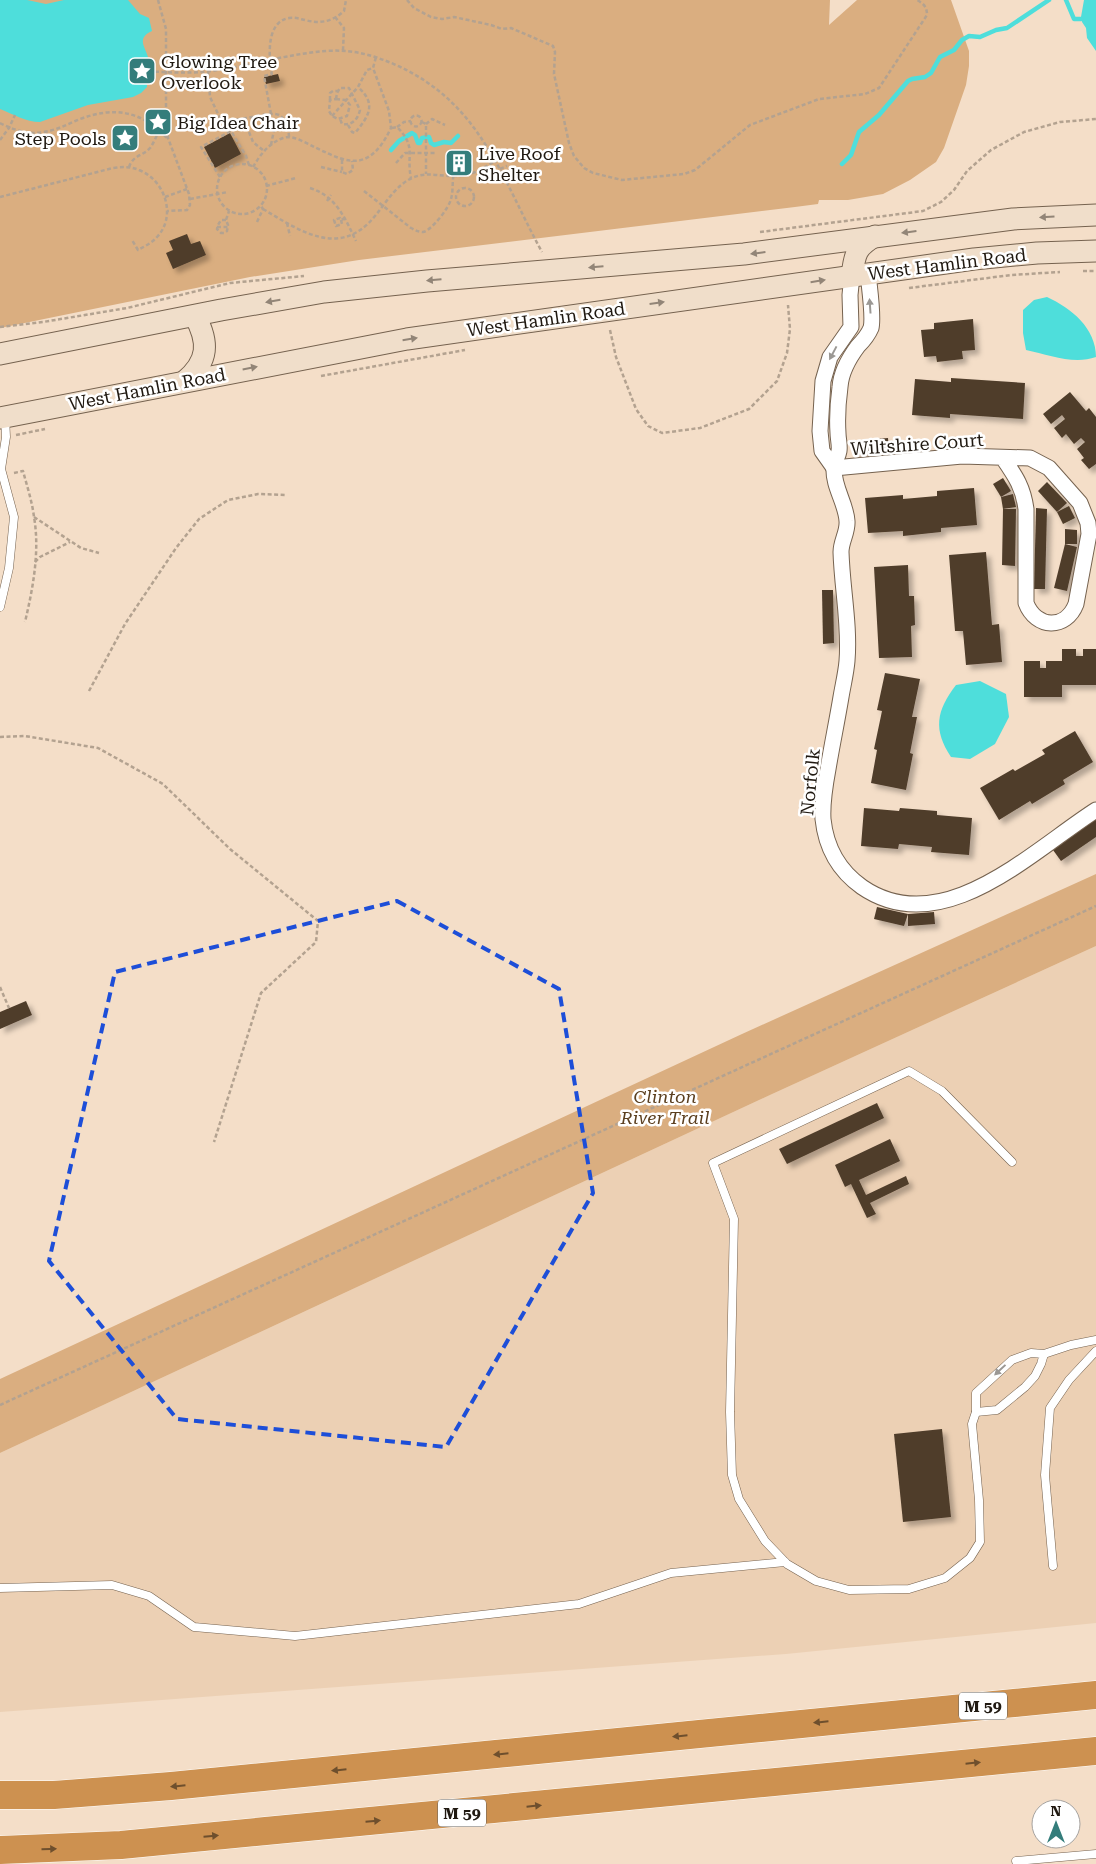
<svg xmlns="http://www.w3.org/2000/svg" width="1096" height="1864" viewBox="0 0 1096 1864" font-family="'Roboto Serif',serif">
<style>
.built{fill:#ecd0b4}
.green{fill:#daae80}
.water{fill:#4ededb}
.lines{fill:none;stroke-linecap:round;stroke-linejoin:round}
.stream{stroke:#4ededb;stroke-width:4.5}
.building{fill:#4f3d2b;filter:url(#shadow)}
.service-casing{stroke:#75624f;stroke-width:9}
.minor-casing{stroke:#75624f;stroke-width:17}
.secondary-casing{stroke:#75624f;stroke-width:23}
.motorway-casing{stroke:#fff;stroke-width:29}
.path{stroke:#b3a290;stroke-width:2.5;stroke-dasharray:4 2.5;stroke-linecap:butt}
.service{stroke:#fff;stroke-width:8}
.minor{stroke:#fff;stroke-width:15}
.secondary{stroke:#f0deca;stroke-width:21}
.motorway{stroke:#cd9150;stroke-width:28}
.oneway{fill:#928577}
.oneway2{fill:#9b9894}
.oneway3{fill:#6e4f2d}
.marked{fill:none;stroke:#1d4ed8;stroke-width:4;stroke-dasharray:10 6;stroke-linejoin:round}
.labels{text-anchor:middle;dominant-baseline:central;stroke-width:5;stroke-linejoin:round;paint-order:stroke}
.shield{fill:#fff;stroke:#635e58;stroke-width:1}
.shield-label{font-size:16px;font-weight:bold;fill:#201911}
.poi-label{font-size:18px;fill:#201911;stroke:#fff;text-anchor:start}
.street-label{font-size:18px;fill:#201911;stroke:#fff}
.park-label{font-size:18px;font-style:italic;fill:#5b3f1f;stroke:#fff}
</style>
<defs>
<filter id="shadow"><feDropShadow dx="4.5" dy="4.5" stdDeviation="2.5" flood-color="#0004"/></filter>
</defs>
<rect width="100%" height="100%" fill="#f4dec8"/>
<polygon class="built" points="1096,946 1096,1623 786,1654 0,1712 0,1453 770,1095"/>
<g class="green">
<polygon points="0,0 830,0 829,25 857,0 951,0 969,51 969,66 966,85 944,148 936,162 910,180 883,194 848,200 819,200 818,204 795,207 359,260 250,277 0,328"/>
<polygon points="1096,874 1096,946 770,1095 0,1453 0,1379 742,1034"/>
</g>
<g class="water">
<path d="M0,0H27L46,4L64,0H128L140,14L149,18L152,31C134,39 148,49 149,62L144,63L140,70L143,77L147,79V87L141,93L133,97L88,105L40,122C26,122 13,114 0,109Z"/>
<polygon points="1084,0 1096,0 1096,51 1087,38 1086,28 1082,22 1081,17"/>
<path d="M1047,297C1071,308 1096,328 1096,357C1074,365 1049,355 1026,350L1023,333V310L1034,300Z"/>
<path d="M980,681L1006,694L1009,717L995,744L970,759L951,757C933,730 936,711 956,685Z"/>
</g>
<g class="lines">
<g class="stream">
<polyline points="1066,0 1074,19 1081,19"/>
<polyline points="391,150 399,141 412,133 415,135 418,143 420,143 422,138 429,137 431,143 434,145 444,142 451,143 458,136"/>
<polyline points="842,164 851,155 859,132 879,115 908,81 912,79 925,77 931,73 940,57 954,50 962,40 969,36 980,37 996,30 1007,28 1049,0"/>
</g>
</g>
<g class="building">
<polygon points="278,74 280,81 266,84 264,77"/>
<polygon points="230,133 241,154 215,168 204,147"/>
<polygon points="460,155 467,161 458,171 451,164"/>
<polygon points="187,234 191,244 200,241 206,255 173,269 166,253 173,250 169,241"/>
<polygon points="973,319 975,350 962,351 963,359 937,362 936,356 924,357 921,330 934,329 934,323"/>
<polygon points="951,378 1025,383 1023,419 950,414 950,418 912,415 915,379 951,382"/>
<polygon points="1070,392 1086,411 1089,408 1096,417 1096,464 1089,469 1081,460 1084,458 1077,449 1085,442 1081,438 1074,444 1066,434 1062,438 1054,428 1065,419 1062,415 1051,424 1043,414"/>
<polygon points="888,438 889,451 854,454 853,441"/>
<polygon points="1003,478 1011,491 1001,497 993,484"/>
<polygon points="1047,482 1067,503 1057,512 1038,491"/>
<polygon points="974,488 977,525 941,528 941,532 903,536 903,531 868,533 865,498 903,495 903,499 937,496 937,491"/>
<polygon points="1013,494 1016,507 1003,509 1016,509 1015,566 1002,565 1003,509 1001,497"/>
<polygon points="1069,506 1075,518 1063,524 1057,512"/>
<polygon points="1036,508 1047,509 1045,589 1034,589"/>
<polygon points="1065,529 1077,530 1077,544 1065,544"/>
<polygon points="1065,544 1077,547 1067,591 1054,588"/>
<polygon points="986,552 992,625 999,624 1002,662 966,665 963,631 955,631 949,555"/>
<polygon points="908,565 909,596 914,596 915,625 911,626 912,657 879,658 874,567"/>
<polygon points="822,590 833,590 834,643 823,644"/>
<polygon points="1062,649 1076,649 1076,656 1083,656 1083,649 1096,649 1096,685 1062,685 1062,697 1024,697 1024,661 1040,661 1040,668 1046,668 1046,661 1062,661"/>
<polygon points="885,673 920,679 912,717 917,717 910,753 913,754 906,790 871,783 877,750 874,749 882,711 877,710"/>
<polygon points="1075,731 1093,762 1063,780 1065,784 1032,804 1030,801 999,820 980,788 1013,769 1015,771 1045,754 1042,750"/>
<polygon points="864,808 899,811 900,808 937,811 937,815 972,818 969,855 931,852 932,847 899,844 898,849 861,846"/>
<polygon points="1096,819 1096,837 1061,861 1053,850"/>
<polygon points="877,907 908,914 904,926 874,919"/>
<polygon points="934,912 935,924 908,926 908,914"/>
<polygon points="26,1001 32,1015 0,1029 0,1012"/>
<polygon points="877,1103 884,1118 787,1164 779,1149"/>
<polygon points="890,1139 900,1161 859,1180 866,1195 906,1176 909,1184 870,1203 876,1214 867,1218 851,1184 845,1187 835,1165"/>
<polygon points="942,1429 951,1517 903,1522 894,1434"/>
</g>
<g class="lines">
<defs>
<g id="service">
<polyline points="0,607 9,568 14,517 1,469 6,437 5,417"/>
<polyline points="1044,1354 1041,1364 1035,1376 1025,1387 997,1410 976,1412 976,1393 1012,1360 1031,1353 1044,1354 1071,1345 1096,1340"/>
<polyline points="976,1412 972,1424 979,1500 980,1542 970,1558 945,1578 909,1589 849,1590 816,1581 787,1564 765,1541 739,1499 732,1475 730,1412 734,1219 713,1163 909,1071 942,1091 1012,1162"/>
<polyline points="1053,1566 1045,1475 1050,1408 1069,1380 1096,1351"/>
<polyline points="0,1588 112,1585 149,1596 194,1627 295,1636 579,1604 671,1573 785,1562"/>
<polyline points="1016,1861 1096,1854"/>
</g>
<g id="minor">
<path d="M868,273C869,286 874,317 871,328C868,335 863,341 858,346C849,358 841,372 840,387C838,402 837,418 838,433C838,439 840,445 839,451C838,457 834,463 834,468C833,487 846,503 847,521C848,532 841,541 841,552C842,588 850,625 847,661C846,673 843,685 841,697C837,721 832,745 828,769C825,785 822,802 823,819C826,848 838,870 862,887C942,942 1032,851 1096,810"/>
<path d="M834,468L962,456L1030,458L1049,468L1080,503L1088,523L1089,534L1076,604C1066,630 1036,629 1026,603V509C1023,487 1016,477 1003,458"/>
<polyline points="834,468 822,451 820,431 823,381 830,357 851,327 850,295 852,275"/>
</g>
<g id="secondary">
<path d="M852,275C855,254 855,248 875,236"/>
<polyline points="0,354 221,310 324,292 427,281 744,254 1013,219 1096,215"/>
<path d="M185,381C209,361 209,342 195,316"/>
<polyline points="0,418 407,339 974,259 1037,253 1096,251"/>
</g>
<g id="motorway">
<polyline points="0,1795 54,1795 171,1786 1096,1695"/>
<polyline points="0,1850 121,1845 1096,1751"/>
</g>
</defs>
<use href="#service" class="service-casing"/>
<use href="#minor" class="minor-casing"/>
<use href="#secondary" class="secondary-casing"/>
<use href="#motorway" class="motorway-casing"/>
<g class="path">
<polyline points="158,0 166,29 166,118 168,138 189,194 190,205 187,210 167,211"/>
<path d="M407,0L414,8L431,17L442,19L454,17L491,25L502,29L511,28L553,46L555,52L554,74L569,143L574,156L584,168L593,173L622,180L684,174L695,170L750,125L819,99L865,94L879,88L927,15C927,7 924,4 917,0"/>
<polyline points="335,17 344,28 343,50"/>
<path d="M142,71C165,72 188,74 211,71C249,66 287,54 326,51C352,49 373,55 396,65C481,103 501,177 542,252"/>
<path d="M208,72L210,97L220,118C240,124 267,110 279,115C282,117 285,120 288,123L289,137"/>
<path d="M272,75C269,59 265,22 289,18C295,17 300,19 305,20C320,24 332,22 344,11L346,0"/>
<path d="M336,99L337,93L340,88H349L360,110C358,119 352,126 342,124L340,119"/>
<polygon points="336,99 346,100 350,105 347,116 338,119 332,116 329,111 330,100"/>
<polyline points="330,100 330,93 333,91 338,91"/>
<polyline points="271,114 264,76 272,74"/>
<circle cx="416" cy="121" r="5.5"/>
<polyline points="332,116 358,87 367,70 373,68"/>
<polyline points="422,122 426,124 426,174"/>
<path d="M0,123C14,130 28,135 44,132C57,130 68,124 80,119C115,106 141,111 167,138"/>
<polyline points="426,124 432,119 445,125"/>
<path d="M348,125L352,132L355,133C369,116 377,104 358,87"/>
<polyline points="397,127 404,122 411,121"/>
<path d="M392,128L397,127C417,147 406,155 411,178"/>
<polyline points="249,132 253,142 264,151"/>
<polyline points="0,140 9,128 15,115"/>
<polyline points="121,143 127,146"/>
<polyline points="271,145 274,130"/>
<polyline points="342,160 342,172 347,174 353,170 352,161"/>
<polyline points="396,163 405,153 437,153"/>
<circle cx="242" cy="189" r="25"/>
<path d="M129,167C133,155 143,156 150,148C154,143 156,136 160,130"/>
<path d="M253,167C260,155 269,143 283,138C289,136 296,138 302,141C341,159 366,180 391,128L389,111L373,68L376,57"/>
<polyline points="321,167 342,172"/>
<polyline points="500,169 507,166"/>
<polyline points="220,177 201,147 231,131 246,156 249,165"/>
<polyline points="266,186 296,178"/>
<path d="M310,188C336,196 345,218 356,241"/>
<circle cx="465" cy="197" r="9"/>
<path d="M364,191L411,228C415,230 418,232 423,232C431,231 449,208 451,199C454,189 451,177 456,167"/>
<path d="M0,197L113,168C122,167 130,166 139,170C165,180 177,216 157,237C152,243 145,246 138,250L132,240"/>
<polyline points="165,197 187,189"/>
<polyline points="190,199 228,192"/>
<polyline points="327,201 331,195"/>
<path d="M263,209C300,231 340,259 375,216C386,203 395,186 412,178C427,171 441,177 457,176C471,176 484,168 495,161"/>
<polyline points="226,220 221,220 218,225 217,229 221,233 224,233 227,231 228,225 226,220 229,211"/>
<polyline points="341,220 342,224 336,226 334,220 340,218 341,220 346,218"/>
<polyline points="257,222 263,209 261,206"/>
<polyline points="287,223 290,236"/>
<polyline points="217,227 228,227"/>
<polyline points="760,232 923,211 941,202 954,190 967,171 991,150 1024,132 1060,122 1096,119"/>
<polyline points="1083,271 1096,271"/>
<polyline points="909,288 1011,275 1060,272"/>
<polyline points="0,327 43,322 127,308 230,283 304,276"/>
<polyline points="610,330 616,357 636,409 648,426 662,433 700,428 749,409 777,381 787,353 790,329 788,305"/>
<polyline points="321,376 465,350"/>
<polyline points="16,435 45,429"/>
<path d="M14,473L23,471C27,486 32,501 34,517C40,551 33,588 25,622"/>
<polyline points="34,517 81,548 99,553"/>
<polyline points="35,562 40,557 70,542"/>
<polyline points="89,691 125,624 176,548 199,519 228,500 258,494 285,495"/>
<polyline points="0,737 25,736 98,748 163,784 230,849 318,921 316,942 261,993 214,1142"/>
<polyline points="0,987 9,1008"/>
<polyline points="0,1405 1096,906"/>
</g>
<use href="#service" class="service"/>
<use href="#minor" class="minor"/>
<use href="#secondary" class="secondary"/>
<use href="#motorway" class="motorway"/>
</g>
<defs><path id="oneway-solid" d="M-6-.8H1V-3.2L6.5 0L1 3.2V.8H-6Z" transform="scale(1.25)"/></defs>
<g class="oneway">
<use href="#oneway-solid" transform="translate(1047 217) rotate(177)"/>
<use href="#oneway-solid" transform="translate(909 232) rotate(173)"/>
<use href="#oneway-solid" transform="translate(758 253) rotate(173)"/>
<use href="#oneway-solid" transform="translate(596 267) rotate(175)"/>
<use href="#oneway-solid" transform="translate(434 280) rotate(175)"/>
<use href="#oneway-solid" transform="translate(818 281) rotate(-9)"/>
<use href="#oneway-solid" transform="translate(273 301) rotate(170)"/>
<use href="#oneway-solid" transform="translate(657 303) rotate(-8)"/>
<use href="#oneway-solid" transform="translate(410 339) rotate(-9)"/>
<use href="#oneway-solid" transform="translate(250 368) rotate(-11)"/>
</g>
<g class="oneway2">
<use href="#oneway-solid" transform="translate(870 306) rotate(-94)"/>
<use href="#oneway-solid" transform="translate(833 353) rotate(118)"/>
<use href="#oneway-solid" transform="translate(1000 1370) rotate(137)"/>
</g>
<g class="oneway3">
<use href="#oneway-solid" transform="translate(821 1722) rotate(174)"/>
<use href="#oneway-solid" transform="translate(680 1736) rotate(174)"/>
<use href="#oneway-solid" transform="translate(501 1754) rotate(174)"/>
<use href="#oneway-solid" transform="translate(973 1763) rotate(-6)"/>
<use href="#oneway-solid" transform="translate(339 1770) rotate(174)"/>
<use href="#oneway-solid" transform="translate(178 1786) rotate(174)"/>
<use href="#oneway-solid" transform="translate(534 1806) rotate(-6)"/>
<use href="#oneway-solid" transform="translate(373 1821) rotate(-5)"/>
<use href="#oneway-solid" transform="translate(211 1836) rotate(-5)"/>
<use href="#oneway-solid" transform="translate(49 1849) rotate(-2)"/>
</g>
<path class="marked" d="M397,901L559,989L593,1193L446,1447L177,1419L49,1261L115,972Z"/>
<defs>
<symbol id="sight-square" viewBox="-11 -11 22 22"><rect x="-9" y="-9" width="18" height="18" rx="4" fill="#347d7b" stroke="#fff"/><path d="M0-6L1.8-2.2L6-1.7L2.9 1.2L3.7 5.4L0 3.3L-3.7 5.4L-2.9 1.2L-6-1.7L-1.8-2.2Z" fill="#fff"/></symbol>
<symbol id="building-square" viewBox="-11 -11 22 22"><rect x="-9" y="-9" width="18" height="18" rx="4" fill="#347d7b" stroke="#fff"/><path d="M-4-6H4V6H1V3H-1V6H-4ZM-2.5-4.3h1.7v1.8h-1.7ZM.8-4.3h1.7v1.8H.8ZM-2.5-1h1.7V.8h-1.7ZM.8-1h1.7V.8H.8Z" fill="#fff"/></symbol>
</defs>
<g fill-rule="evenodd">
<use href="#sight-square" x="126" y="55" width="32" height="32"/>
<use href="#sight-square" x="142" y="106" width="32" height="32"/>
<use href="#sight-square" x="109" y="122" width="32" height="32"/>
<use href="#building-square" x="443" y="147" width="32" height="32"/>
</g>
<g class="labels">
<g class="shield">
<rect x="959" y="1692.5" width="48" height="27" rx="4"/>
<rect x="438" y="1799.5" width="48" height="27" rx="4"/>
</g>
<g class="shield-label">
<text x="983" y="1706">M 59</text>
<text x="462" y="1813">M 59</text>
</g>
<g class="poi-label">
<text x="161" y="61">Glowing Tree<tspan x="161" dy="21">Overlook</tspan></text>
<text x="177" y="122">Big Idea Chair</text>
<text x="106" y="138" text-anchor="end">Step Pools</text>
<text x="478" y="153">Live Roof<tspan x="478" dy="21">Shelter</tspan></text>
</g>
<g class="street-label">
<text transform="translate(947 264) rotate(-7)">West Hamlin Road</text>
<text transform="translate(546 319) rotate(-8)">West Hamlin Road</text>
<text transform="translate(147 389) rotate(-11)">West Hamlin Road</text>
<text transform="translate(917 444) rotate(-4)">Wiltshire Court</text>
<text transform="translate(810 782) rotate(-84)">Norfolk</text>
</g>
<g class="park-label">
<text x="665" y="1096">Clinton<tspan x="665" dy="21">River Trail</tspan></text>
</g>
</g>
<g transform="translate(1056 1824)"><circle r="24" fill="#ffffff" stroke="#a6a3a0"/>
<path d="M0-4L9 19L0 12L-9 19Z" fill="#347d7b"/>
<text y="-8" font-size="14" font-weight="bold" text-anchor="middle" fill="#201911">N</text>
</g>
</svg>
